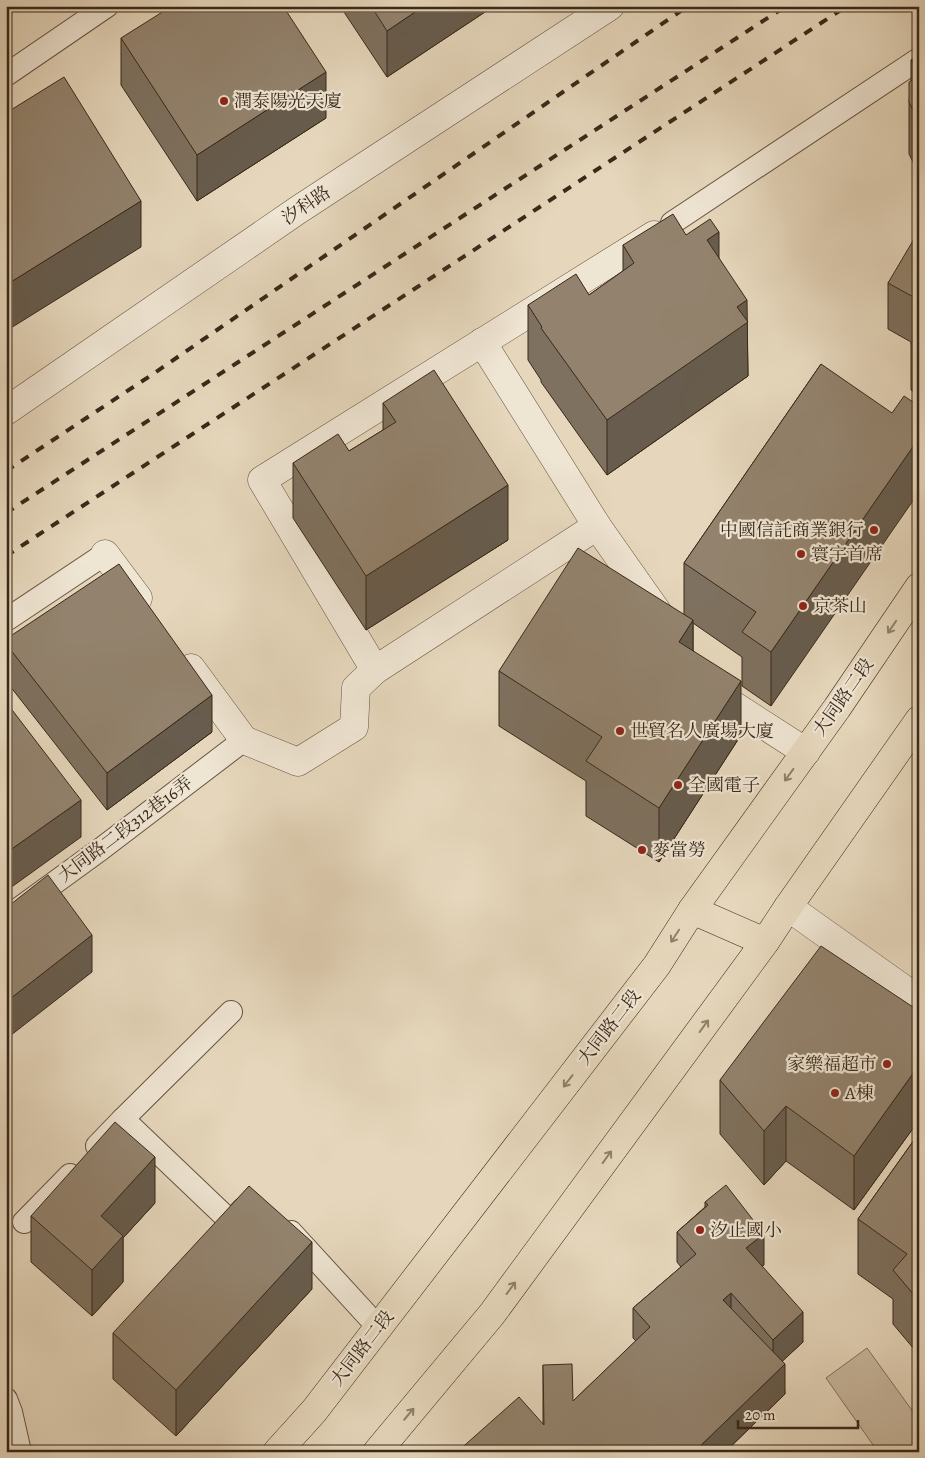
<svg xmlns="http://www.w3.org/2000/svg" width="925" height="1458" viewBox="0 0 925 1458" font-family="Alegreya,'Noto Serif TC',serif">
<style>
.pitch{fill:#c9b9a0;stroke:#81705c}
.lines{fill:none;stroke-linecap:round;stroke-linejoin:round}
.lane-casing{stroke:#645442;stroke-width:24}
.street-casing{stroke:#645442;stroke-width:29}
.primary-casing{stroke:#392819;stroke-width:29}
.lane{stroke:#efe5d3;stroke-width:22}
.street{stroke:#efe5d3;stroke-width:28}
.primary{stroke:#e6d7bc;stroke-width:28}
.rail{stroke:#392819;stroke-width:4;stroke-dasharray:9 9;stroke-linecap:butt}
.wall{fill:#7e715f;stroke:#392819}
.shaded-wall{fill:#675c4d;stroke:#392819}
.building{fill:#93836e;stroke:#392819}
.oneway{stroke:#90806a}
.poi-dot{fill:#8f2418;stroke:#efe5d3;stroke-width:2}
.labels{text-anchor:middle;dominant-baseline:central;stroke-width:4.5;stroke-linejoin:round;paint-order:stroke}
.poi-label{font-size:18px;fill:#392819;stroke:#efe5d3;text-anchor:start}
.street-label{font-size:18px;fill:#392819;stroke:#efe5d3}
</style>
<rect width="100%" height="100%" fill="#e6d7bc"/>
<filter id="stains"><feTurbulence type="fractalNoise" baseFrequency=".004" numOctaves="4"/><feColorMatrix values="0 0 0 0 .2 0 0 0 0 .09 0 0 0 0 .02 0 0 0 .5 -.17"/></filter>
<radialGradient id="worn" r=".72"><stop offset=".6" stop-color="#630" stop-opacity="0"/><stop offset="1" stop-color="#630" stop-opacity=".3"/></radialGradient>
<polygon class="pitch" points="867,1348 919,1420 919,1452 878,1452 826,1378"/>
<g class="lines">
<defs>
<g id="lane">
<polyline points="6,75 107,6"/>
<polyline points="672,223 919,59"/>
<polyline points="6,620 105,554"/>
<polyline points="6,918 101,849 244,740"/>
<polyline points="123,1119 231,1012"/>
<polyline points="97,1146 123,1119 231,1222 243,1209"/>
<polyline points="24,1222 70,1175"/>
<polyline points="291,1232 378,1327"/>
<polyline points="6,1399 11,1412 20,1452"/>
</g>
<g id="street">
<polyline points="482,342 597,526"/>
<polyline points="6,411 298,210 610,6"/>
<polyline points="105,554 138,598"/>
<polyline points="191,668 244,740 298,762 354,727 356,688 375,670 262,480 654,235"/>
<polyline points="375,670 597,526 661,617"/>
<polyline points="712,689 716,694 806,752"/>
<polyline points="788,907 919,1000"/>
</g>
<g id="primary">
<polyline points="692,910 765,942"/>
<polyline points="277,1452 314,1411 657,965 692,910 837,708 919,587"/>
<polyline points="377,1452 492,1314 765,942 788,907 919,720"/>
</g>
</defs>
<use href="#lane" class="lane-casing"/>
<use href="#street" class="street-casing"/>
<use href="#primary" class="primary-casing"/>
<use href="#lane" class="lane"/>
<use href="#street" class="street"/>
<use href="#primary" class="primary"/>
<g class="rail">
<polyline points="6,471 153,374 688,6"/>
<polyline points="6,513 786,6"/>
<polyline points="6,556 847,6"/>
</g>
</g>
<g class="wall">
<polygon points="340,6 494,6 387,77"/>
<polygon points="121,38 326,118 197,201 121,85"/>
<polygon points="919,55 919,174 909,154 909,102 911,81 911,60"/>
<polygon points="686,235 719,258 747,321 748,376 607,475 541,382 541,380 528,360 528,305 589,295 623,271 623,245"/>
<polygon points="919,242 919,395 911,390 911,342 888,329 888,283"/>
<polygon points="821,364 771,706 742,686 742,657 693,623 693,650 741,735 659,862 586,816 586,781 499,726 499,671 684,615 684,563"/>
<polygon points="383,403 508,540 366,630 293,518 293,463 349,451 383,430"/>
<polygon points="6,639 212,732 107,810 6,681"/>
<polygon points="919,1011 919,1120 854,1210 786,1161 764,1185 720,1134 720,1080"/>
<polygon points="919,1133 919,1355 893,1324 893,1299 858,1274 858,1219"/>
<polygon points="705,1202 764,1265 762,1266 803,1342 782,1361 785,1394 725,1452 457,1452 543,1425 543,1365 573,1401 636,1341 633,1338 633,1308 681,1267 677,1262 677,1232 705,1207"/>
<polygon points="155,1203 123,1238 123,1282 92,1316 31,1262 31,1216"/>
<polygon points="312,1289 176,1436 113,1379 113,1333"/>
</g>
<g class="shaded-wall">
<polygon points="424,6 494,6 387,77 387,31"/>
<polygon points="326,72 326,118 197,201 197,155"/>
<polygon points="141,201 141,247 6,331 6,285"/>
<polygon points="719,232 719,286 707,240"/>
<polygon points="747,300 748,376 607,475 607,420 737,307"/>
<polygon points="919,438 919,492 771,706 771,652"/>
<polygon points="508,485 508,540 366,630 366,576"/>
<polygon points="693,620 693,675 679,642"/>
<polygon points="741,681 741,735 659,862 659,808"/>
<polygon points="212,695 212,732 107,810 107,773"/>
<polygon points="81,800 81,837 6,891 6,853"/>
<polygon points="92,935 92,972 6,1039 6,1002"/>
<polygon points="919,1065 919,1120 854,1210 854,1156"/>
<polygon points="786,1106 786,1161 764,1185 764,1131"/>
<polygon points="155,1157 155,1203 123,1238 123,1282 92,1316 92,1270 101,1216"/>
<polygon points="764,1234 764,1265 746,1278 746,1248"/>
<polygon points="312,1242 312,1289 176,1436 176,1390"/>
<polygon points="731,1293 731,1323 723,1300"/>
<polygon points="803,1312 803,1342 773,1370 773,1340"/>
<polygon points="785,1364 785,1394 725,1452 694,1452"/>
</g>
<g class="building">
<polygon points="172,6 283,6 326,72 197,155 121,38"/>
<polygon points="371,6 424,6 387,31"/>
<polygon points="919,55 919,72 911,60"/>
<polygon points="919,76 919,122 909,102 909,82"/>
<polygon points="64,77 141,201 6,285 6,113"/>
<polygon points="673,214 686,235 710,219 719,232 707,240 747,300 737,307 748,322 607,420 541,328 542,327 528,305 576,274 589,295 634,263 623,245"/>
<polygon points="914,239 919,242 919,300 888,283"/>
<polygon points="919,330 919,348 911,344"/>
<polygon points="821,364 892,413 904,396 919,406 919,438 771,652 742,632 756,612 684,563"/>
<polygon points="434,370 508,485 366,576 293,463 338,434 349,451 396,422 383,403"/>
<polygon points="578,548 693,620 679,642 741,681 659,808 586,761 602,737 499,671"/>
<polygon points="119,564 212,695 107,773 6,644 6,639"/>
<polygon points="6,702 81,800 6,853"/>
<polygon points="48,875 92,935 6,1002 6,908"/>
<polygon points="821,946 919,1011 919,1065 854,1156 786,1106 764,1131 720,1080"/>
<polygon points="115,1122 155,1157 101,1216 123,1236 92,1270 31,1216"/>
<polygon points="919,1133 919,1301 893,1270 907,1254 858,1219"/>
<polygon points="726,1185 764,1234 746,1248 803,1312 773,1340 731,1293 723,1300 785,1364 694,1452 457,1452 519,1397 544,1425 543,1365 572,1364 573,1401 650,1327 633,1308 696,1254 677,1232 708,1205 705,1202"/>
<polygon points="249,1186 312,1242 176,1390 113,1333"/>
</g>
<defs><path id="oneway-shaft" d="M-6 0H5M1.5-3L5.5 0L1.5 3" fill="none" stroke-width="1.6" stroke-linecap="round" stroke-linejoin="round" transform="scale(1.25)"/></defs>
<g class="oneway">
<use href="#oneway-shaft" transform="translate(892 627) rotate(124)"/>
<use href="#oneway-shaft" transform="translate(789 775) rotate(126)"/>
<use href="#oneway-shaft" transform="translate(675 936) rotate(123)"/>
<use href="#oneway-shaft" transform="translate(704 1026) rotate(-54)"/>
<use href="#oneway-shaft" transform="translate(568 1081) rotate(128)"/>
<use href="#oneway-shaft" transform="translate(607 1157) rotate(-54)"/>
<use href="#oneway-shaft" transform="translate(511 1288) rotate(-54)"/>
<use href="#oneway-shaft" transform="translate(409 1414) rotate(-50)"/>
</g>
<g class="poi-dot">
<circle cx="224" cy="101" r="5"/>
<circle cx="874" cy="530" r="5"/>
<circle cx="801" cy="554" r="5"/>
<circle cx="803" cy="606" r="5"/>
<circle cx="620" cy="731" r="5"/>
<circle cx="678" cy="785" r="5"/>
<circle cx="642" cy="850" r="5"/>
<circle cx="887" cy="1064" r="5"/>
<circle cx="835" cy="1093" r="5"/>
<circle cx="700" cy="1230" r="5"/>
</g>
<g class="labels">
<g class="poi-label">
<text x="234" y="101">潤泰陽光天廈</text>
<text x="864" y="530" text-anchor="end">中國信託商業銀行</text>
<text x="811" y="554">寰宇首席</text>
<text x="813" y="606">京茶山</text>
<text x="630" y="731">世貿名人廣場大廈</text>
<text x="688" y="785">全國電子</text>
<text x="652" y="850">麥當勞</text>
<text x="877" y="1064" text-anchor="end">家樂福超市</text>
<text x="845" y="1093">A棟</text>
<text x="710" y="1230">汐止國小</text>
</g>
<g class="street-label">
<text transform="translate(306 205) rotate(-34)">汐科路</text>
<text transform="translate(843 697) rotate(-55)">大同路二段</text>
<text transform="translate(125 829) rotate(-37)">大同路二段312巷16弄</text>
<text transform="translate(609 1027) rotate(-52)">大同路二段</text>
<text transform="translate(362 1348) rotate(-52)">大同路二段</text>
</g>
</g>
<rect width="925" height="1458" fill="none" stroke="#e6d7bc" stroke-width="25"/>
<rect x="8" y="8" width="910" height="1443" fill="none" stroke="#392819" stroke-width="2.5"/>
<rect x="12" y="12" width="900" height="1433" fill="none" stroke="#392819"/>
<path d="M738 1420v8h120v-8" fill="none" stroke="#392819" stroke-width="2.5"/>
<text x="745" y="1420" font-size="15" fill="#392819" stroke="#efe5d3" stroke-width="4" paint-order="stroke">20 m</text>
<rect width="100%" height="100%" filter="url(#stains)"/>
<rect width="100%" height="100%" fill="url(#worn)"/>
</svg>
